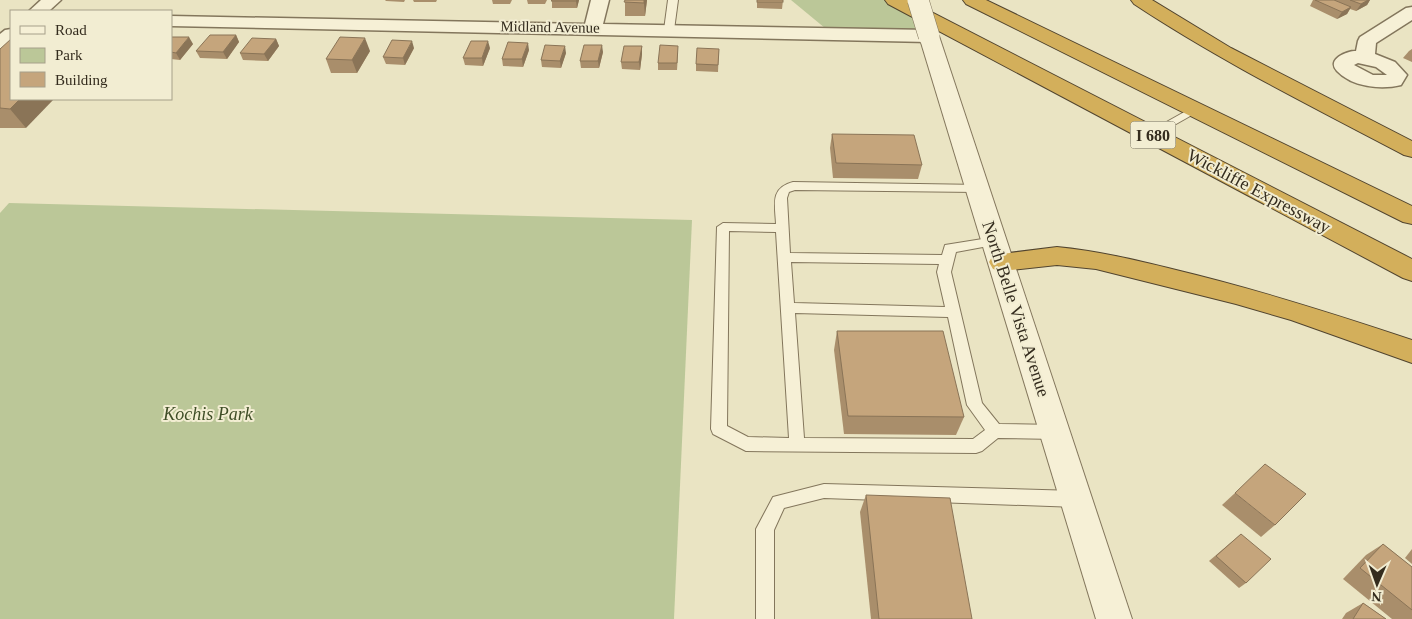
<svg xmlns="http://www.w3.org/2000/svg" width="1412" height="619" viewBox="0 0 1412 619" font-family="Georgia,serif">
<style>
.green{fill:#bbc798}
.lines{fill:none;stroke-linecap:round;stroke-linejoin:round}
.service-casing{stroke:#83765c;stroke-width:2}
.minor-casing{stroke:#83765c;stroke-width:3}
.tertiary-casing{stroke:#83765c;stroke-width:2}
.motorway-casing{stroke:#51442f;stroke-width:2}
.service{fill:#f6f0d6;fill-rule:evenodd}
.minor{fill:#f6f0d6;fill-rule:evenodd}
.tertiary{fill:#f6f0d6;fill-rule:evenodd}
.motorway{fill:#d3af5b;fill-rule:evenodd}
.tertiary-bridge-casing{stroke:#83765c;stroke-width:22;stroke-linecap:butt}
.tertiary-bridge{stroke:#f6f0d6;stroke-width:21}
.wall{fill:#a98e6b}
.shaded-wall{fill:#8a7457}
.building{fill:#c5a57c;stroke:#8a7457}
.labels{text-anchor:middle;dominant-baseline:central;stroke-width:4;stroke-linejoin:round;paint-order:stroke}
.far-street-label{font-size:15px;fill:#342c1e;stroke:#f2edd2}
.shield{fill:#f2edd2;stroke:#6d6654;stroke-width:1}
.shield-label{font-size:16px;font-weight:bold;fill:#342c1e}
.street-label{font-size:18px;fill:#342c1e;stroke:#f2edd2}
.park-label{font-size:18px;font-style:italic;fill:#3f4e27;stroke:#f2edd2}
</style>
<rect width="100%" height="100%" fill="#eae4c3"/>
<g class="green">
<polygon points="791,0 894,0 925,17 929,36 831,33"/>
<polygon points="9,203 692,220 674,619 0,619 0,213"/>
</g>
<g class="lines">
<defs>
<g id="service">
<polygon points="668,0 678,0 674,30 669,33 664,30"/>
<polygon points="1195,106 1200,109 1199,111 1155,136 1147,136 1145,134"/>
<path d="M793,182L981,185L983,188L977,192L795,190L789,192L787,198L790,253L942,255L945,245L995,237L999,238L1001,241L999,244L956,252L951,272L982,403L999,424L1056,425L1062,427L1064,432L1062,437L1056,439L998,438L982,451L976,453L746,451L713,434L711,429L717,227L723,223L776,224C775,204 770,188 793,182ZM729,231L776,232L789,438L748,437L727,426ZM791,262L939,264L937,272L945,307L794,303ZM795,313L948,317L967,405L985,430L973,439L804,438Z"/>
<polygon points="824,484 1077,491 1083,494 1085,499 1083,504 1077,507 824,498 784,508 774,530 774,619 756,619 756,529 773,497"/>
</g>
<g id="minor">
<polygon points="41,0 61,0 49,11 29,11"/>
<polygon points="591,0 609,0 603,24 929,30 935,32 938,36 935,40 929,42 171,26 171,16 585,24"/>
<path d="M1412,7V20L1376,43L1375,54L1395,62L1407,75L1401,85C1381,90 1352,87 1337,71C1326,59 1347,51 1356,51L1358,41L1360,37L1406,8ZM1358,63L1376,67L1387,75H1373L1354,65Z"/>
<polygon points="11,29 11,44 7,48 0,50 0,34 5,30"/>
</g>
<polygon id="tertiary" points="929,30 936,32 939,36 1132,619 1096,619 919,36 922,32"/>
<g id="motorway">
<polygon points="885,0 908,0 1412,259 1412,281 1403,278 888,4"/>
<polygon points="963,0 986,0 1412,206 1412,224 1403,222 966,4"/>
<path d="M1131,0H1152L1231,48L1412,141V157L1404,155C1313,107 1220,61 1134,4Z"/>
<path d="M1057,247C1098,251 1136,260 1176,270C1256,289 1334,314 1412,340V363L1291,320L1236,304L1096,269L1057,265L1002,271L993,269L989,262L993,255Z"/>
</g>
</defs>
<use href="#service" class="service-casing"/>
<use href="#minor" class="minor-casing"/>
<use href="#tertiary" class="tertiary-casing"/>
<use href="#motorway" class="motorway-casing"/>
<use href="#service" class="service"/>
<use href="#minor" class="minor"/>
<use href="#tertiary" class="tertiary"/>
<use href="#motorway" class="motorway"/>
<defs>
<polyline id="tertiary-bridge" points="918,0 929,36"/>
</defs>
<use href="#tertiary-bridge" class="tertiary-bridge-casing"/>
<use href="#tertiary-bridge" class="tertiary-bridge"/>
</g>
<g class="wall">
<polygon points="385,0 405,0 404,2 386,1"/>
<polygon points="413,0 437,0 436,2 414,2"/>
<polygon points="492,0 512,0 510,4 493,4"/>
<polygon points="527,0 547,0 545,4 528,4"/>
<polygon points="552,0 579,0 577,8 552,8"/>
<polygon points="625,0 647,0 645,16 625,16"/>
<polygon points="757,0 783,0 782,9 757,8"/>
<polygon points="1313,0 1370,0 1367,5 1356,11 1350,9 1347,14 1337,19 1310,6"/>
<polygon points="236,35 239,42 227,59 200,58 196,51"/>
<polygon points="171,37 193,44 180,60 171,59"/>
<polygon points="276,39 279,46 268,61 243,60 240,53"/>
<polygon points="642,46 642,54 640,70 622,69 621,62"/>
<polygon points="414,48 405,65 386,64 383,57"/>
<polygon points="490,48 483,66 465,65 463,58"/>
<polygon points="0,49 26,128 0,128"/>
<polygon points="719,49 718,72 696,71 696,64"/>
<polygon points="1412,49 1412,62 1403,58 1409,51"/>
<polygon points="529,50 523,67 503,66 502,59"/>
<polygon points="370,51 357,73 331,73 326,59"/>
<polygon points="603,52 599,68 581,68 580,61"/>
<polygon points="566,53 561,68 542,67 541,60"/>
<polygon points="678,53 677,70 658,70 658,63"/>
<polygon points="832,134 922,165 918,179 833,178 830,148"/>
<polygon points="837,331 964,417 956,435 844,434 834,350"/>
<polygon points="1235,493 1275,525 1261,537 1222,505"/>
<polygon points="866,495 972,619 871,619 860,512"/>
<polygon points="1241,534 1246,583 1239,588 1209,561"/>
<polygon points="1383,544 1412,567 1412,619 1392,619 1343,579 1366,555"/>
<polygon points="1412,549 1412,564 1405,558"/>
<polygon points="1363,603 1386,619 1342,619 1346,613"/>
</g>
<g class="shaded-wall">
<polygon points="577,0 579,0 577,8 576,1"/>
<polygon points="644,0 647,0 645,16 644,3"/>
<polygon points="1368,0 1370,0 1367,5 1356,11 1361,4"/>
<polygon points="1351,7 1347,14 1337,19 1342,12"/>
<polygon points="236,35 239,42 227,59 223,52"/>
<polygon points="189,37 193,44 180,60 176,53"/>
<polygon points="365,38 370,51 357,73 352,60"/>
<polygon points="276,39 279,46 268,61 264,54"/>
<polygon points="412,41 414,48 405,65 403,58"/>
<polygon points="488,41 490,48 483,66 482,58"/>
<polygon points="528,43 529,50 523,67 522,59"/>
<polygon points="602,45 603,52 599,68 598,61"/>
<polygon points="565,46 566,53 561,68 560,61"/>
<polygon points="642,46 642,54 640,70 639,62"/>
<polygon points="20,99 54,99 26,128 10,109"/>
</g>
<g class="building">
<polygon points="552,0 577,0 576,1 551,1"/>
<polygon points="625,0 644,0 644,3 624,2"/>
<rect x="757" y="0" width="26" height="2"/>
<polygon points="1315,0 1334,0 1351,7 1342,12"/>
<polygon points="1350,0 1368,0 1361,4"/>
<polygon points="210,35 236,35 223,52 196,51"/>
<polygon points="171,37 189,37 176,53 171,52"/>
<polygon points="340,37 365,38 352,60 326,59"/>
<polygon points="252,38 276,39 264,54 240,53"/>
<polygon points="11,39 11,99 20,99 10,109 0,108 0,49"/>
<polygon points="392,40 412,41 403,58 383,57"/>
<polygon points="471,41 488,41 482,58 463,58"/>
<polygon points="508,42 528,43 522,59 502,59"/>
<polygon points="545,45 565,46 560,61 541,60"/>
<polygon points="584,45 602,45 598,61 580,61"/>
<polygon points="660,45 678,46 677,63 658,63"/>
<polygon points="624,46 642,46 639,62 621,62"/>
<polygon points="697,48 719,49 718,65 696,64"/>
<polygon points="832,134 914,135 922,165 836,163"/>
<polygon points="837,331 943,331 964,417 848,416"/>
<polygon points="1265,464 1306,494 1275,525 1235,493"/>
<polygon points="866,495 950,498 972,619 879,619"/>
<polygon points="1241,534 1271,559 1246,583 1216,556"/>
<polygon points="1383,544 1412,567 1412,610 1360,568"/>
<polygon points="1363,603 1386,619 1353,619"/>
</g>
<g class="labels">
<g class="far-street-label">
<text transform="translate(550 27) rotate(1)">Midland Avenue</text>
</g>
<rect class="shield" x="1130.5" y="121.5" width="45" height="27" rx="4"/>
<g class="shield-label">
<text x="1153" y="135">I 680</text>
</g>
<g class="street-label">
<text transform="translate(1259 191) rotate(28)">Wickliffe Expressway</text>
<text transform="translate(1016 309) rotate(72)">North Belle Vista Avenue</text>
</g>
<g class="park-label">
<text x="208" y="414">Kochis Park</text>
</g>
</g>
<rect x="10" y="10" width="162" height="90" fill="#f2edd2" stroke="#a6a08a"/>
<rect x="20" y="26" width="25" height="8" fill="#f6f0d6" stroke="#a6a08a"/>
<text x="55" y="35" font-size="15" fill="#342c1e">Road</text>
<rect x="20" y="48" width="25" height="15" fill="#bbc798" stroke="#a6a08a"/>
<text x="55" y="60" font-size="15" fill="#342c1e">Park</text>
<rect x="20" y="72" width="25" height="15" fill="#c5a57c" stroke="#a6a08a"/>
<text x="55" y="85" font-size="15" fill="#342c1e">Building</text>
<g transform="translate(1377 584) rotate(182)" stroke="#f2edd2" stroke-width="4" paint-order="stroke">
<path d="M0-4L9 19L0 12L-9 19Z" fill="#342c1e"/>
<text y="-8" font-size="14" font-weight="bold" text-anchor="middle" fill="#342c1e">N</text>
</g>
</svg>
